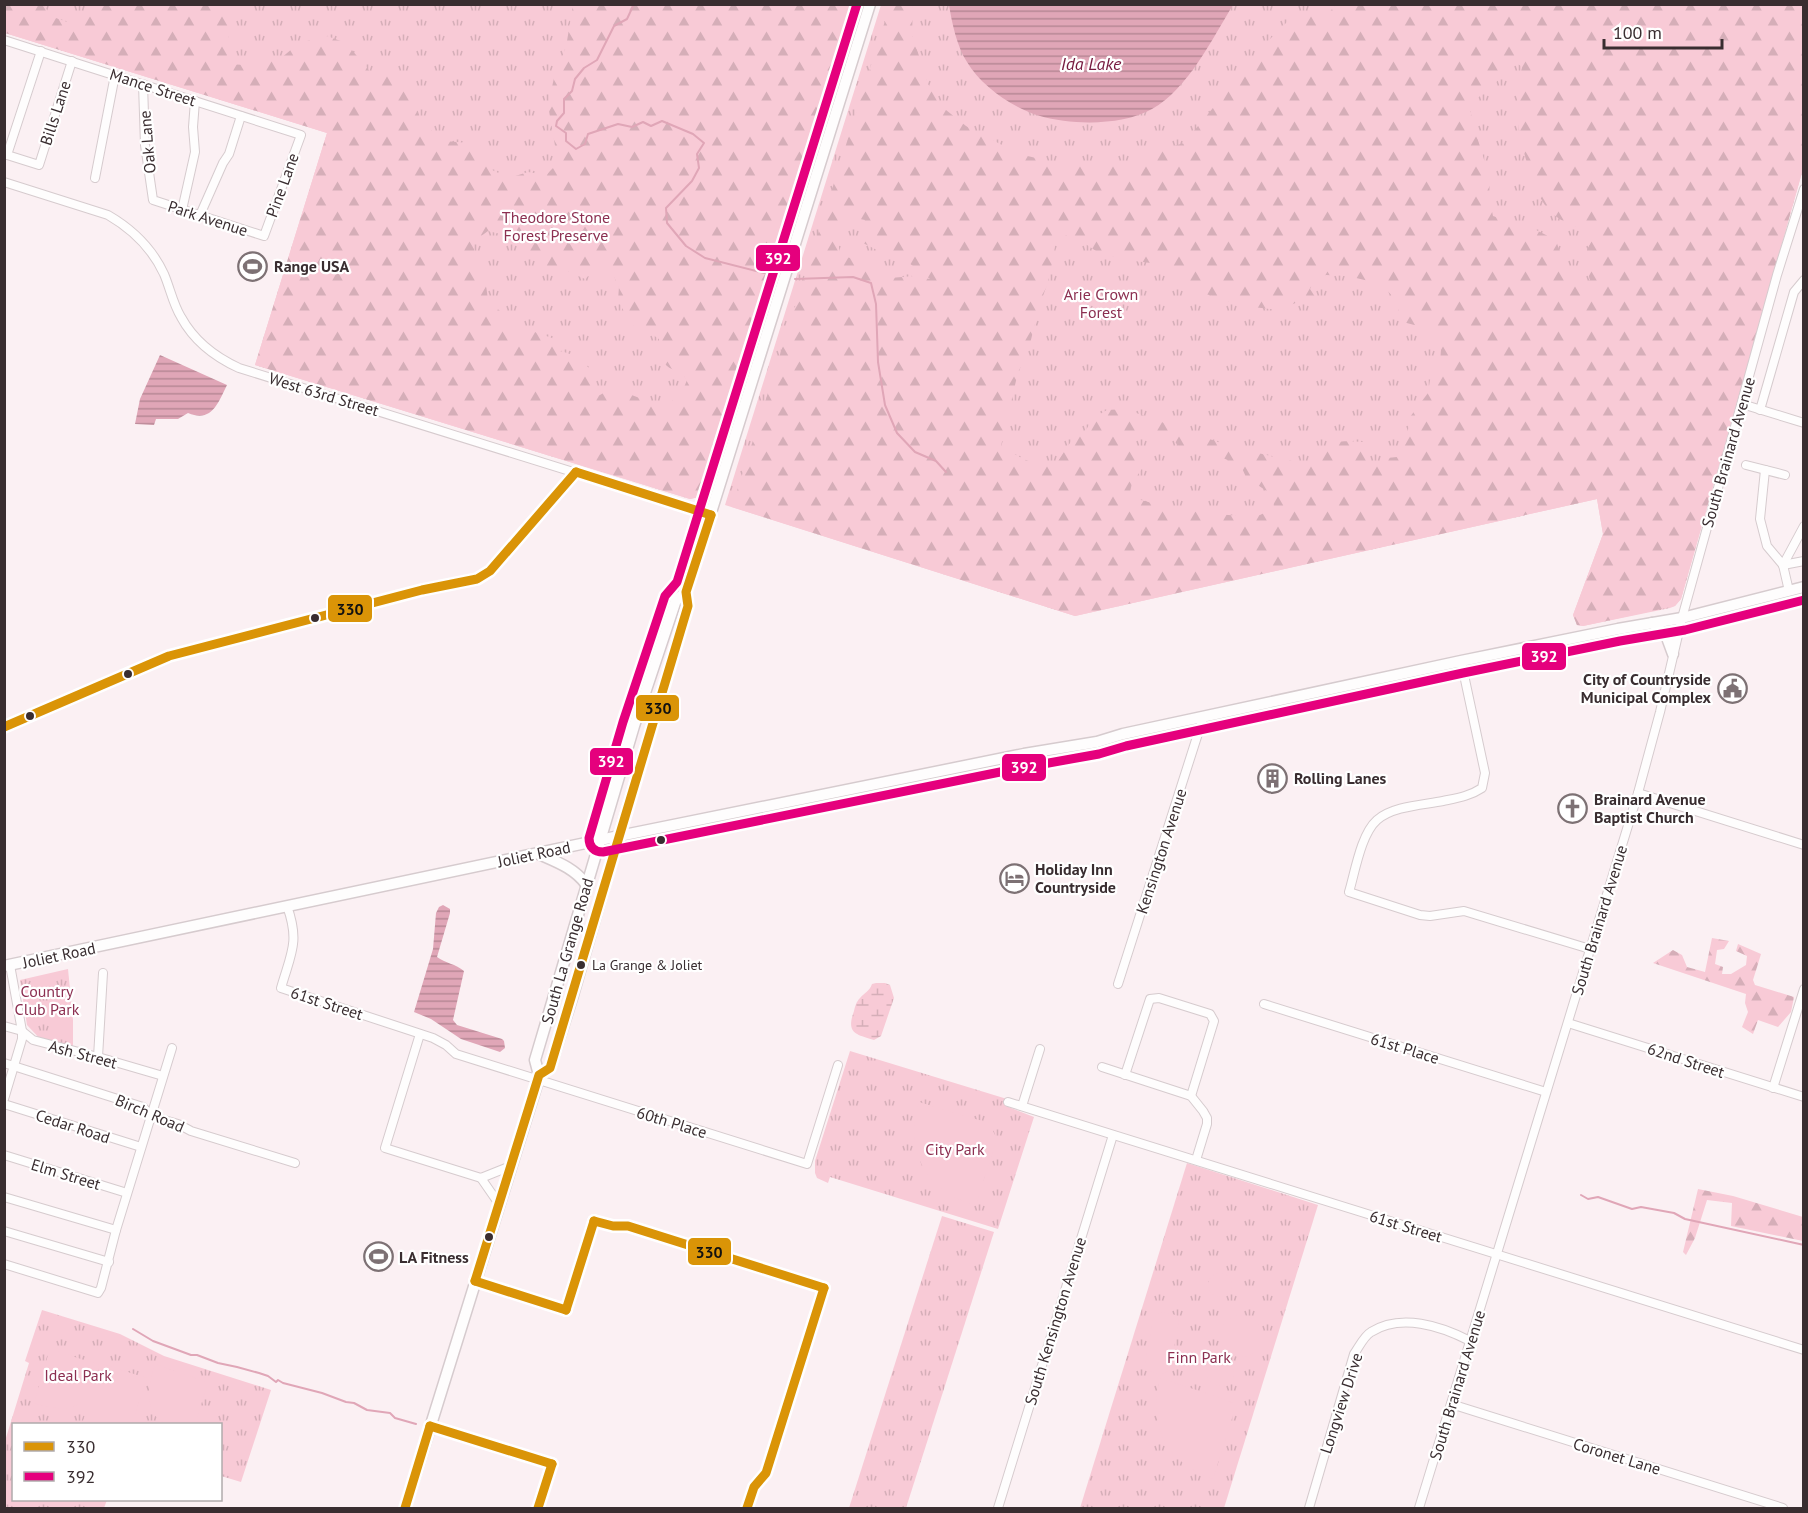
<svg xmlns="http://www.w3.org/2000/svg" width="1808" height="1513" viewBox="0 0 1808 1513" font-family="'PT Sans',sans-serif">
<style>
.grass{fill:url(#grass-tufts)}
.forest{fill:url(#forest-firs);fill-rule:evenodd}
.wetland{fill:url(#wetland-marsh)}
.pitch{fill:#f8cad6}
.water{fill:url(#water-rules)}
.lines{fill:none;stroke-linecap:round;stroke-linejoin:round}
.stream{stroke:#e0a6b7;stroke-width:2}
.minor-casing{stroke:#d6cbce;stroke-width:10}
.major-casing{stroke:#d6cbce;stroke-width:13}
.minor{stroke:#fefdfd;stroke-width:8}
.major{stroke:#fefdfd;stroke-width:10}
.bus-1-casing{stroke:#fff;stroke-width:14}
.bus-2-casing{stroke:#fff;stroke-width:14}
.bus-1{stroke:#da9407;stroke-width:9}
.bus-2{stroke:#e5007d;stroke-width:9}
.bus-dot{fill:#392d30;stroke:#fff;stroke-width:2}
.labels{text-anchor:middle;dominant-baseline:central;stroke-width:4.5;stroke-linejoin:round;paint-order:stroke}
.bus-label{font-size:14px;fill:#392d30;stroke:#fff;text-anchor:start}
.street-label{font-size:16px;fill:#392d30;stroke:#fff}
.park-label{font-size:16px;fill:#8c2f51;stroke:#fff}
.poi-label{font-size:16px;font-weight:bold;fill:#392d30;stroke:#fff;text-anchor:start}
.water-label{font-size:18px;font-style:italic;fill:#761a3f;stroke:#fff}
.line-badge{stroke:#fff;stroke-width:2}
.badge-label{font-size:16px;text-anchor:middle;font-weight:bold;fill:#fff}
.pale-badge-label{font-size:16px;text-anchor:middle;font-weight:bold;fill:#111}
</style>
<defs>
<pattern id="grass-tufts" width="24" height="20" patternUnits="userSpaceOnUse" patternTransform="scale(1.5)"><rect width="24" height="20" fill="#f8cad6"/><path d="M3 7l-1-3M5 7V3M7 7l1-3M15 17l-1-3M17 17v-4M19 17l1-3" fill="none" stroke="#d5aeb8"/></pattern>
<pattern id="forest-firs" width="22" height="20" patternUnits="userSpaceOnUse" patternTransform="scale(1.5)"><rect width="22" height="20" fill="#f8cad6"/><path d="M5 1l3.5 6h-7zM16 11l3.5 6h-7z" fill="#d5aeb8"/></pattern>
<pattern id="wetland-marsh" width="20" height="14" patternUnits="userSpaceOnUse" patternTransform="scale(1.5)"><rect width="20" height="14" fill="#f8cad6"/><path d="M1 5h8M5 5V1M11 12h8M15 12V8" fill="none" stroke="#d5aeb8"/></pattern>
<pattern id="water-rules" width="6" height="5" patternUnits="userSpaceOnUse" patternTransform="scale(1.5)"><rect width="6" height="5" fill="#e0a6b7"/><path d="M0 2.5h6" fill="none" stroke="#b78895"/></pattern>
</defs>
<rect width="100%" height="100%" fill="#fbf0f3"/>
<g class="grass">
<polygon points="4,5 859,5 703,494 699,497 690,499 255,365 327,133 5,33"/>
<polygon points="881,5 1803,5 1803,169 1681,599 1675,606 1670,608 1583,626 1577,625 1573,615 1603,534 1597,499 1075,616 725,505"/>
<polygon points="68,969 73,1020 73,1049 42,1041 27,1025 20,980"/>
<polygon points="850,1051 1007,1099 1006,1106 1034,1117 998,1229 830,1177 828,1183 817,1178 815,1173 815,1161"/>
<polygon points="1187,1163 1318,1205 1224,1508 1080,1508"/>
<polygon points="942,1216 994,1232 906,1508 849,1508"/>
<polygon points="42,1310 120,1334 164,1356 271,1390 241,1482 221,1476 220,1424 14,1424 14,1500 107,1500 104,1508 5,1508 5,1441 29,1363 25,1361"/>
</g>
<g class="forest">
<path d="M1336,4L1803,5V169L1681,599L1675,606L1583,626L1577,625L1573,615L1603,534L1597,499L1075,616L732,507L890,5H913L912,34L928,84L941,106L966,126L1019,154L1053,162L1096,166L1130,165L1147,159L1164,149L1184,143L1217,103L1248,70L1265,44L1289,20L1306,11L1329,13ZM1512,59L1522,67C1519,82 1517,96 1517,112C1518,136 1533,196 1551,212C1563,224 1580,228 1596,234C1584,251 1583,260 1590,280L1582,284C1567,269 1562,260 1556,240L1536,230L1493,216L1489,197L1490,179L1474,127L1469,105L1495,84ZM855,218L865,220L860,231L863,243L891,257L909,263L930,279L914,276L890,278C875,264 860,259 840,256C838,237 834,226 855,218ZM1056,234L1075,237L1099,253L1126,260L1151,263L1197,291L1230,302L1253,307L1278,310L1298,302L1317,300L1310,289L1315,279L1326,275L1348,276L1381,284L1398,302L1399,321L1422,327L1435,334L1441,349L1440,365L1430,380L1428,393L1410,417L1406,443L1397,457L1387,458L1374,464L1366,456L1364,442C1335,440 1327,440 1309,465L1232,447L1125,409L1107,410L1093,418L1086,430L1074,437L1056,464C1031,466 1021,458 1001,446L1018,372L1027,356L1039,307L1048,282L1054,254ZM1111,435L1171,437L1181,449L1214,454L1241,466L1246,477L1265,490L1273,498L1274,508L1260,515L1240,516L1205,513L1163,506L1141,500L1130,492L1132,483L1141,470L1140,460L1132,450Z"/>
<path d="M4,5H43L53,17L76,25L90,16L101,5H232L226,64L246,65L280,59L299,43L327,36L346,43L372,74H392L407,92L423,124L445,141L480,144L488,168L509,178L528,172L546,175L558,163L548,105L554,78L566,47L573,5H859L704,490L699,497L690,499L255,365L327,133L5,33ZM488,231L517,238L535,259L549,268L567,271L585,279L599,266L610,269L619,287L618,300L631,325L647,331L659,339C660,346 659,357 664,363C670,371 681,370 687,380C685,385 683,390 681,394C667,414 630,393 612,388L600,395L589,398C589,393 592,388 592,383C594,364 575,354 559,351L552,338L532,331L504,327L501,312L488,300L486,285L477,269L473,242Z"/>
<polygon points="1712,938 1729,941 1724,949 1717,950 1715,964 1723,967 1722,974 1731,974 1746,965 1747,956 1736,951 1738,944 1761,954 1753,980 1755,985 1794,997 1791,1012 1778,1027 1758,1020 1753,1034 1742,1027 1748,1012 1745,1003 1746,994 1653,963 1673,950 1682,955 1687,967 1705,972"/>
<polygon points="1698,1189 1733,1196 1803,1217 1803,1241 1731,1226 1732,1203 1707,1200 1695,1238 1686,1255 1683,1252"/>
</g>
<path class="wetland" d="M876,983H885L890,985L894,998L881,1036L874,1040C855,1034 846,1033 854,1011C855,1007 856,1002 860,998C865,992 869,992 872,984Z"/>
<g class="pitch">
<path d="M919,1102L989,1123L997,1139L976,1205C926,1193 904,1151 919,1102Z"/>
<circle cx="1220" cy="1285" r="12"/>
<path d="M1162,1312L1176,1315L1179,1320L1171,1366C1167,1376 1158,1374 1149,1371L1145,1363L1153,1320L1156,1314Z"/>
<circle cx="1241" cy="1336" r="21"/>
<path d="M1203,1340L1209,1344L1212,1353C1225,1360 1241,1366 1231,1384C1212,1389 1213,1383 1202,1371H1194L1189,1368C1184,1355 1187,1341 1203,1340Z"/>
<path d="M56,1351L100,1365C86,1406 77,1416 34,1403L48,1355Z"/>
<polygon points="102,1364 147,1378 132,1424 82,1424"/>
<path d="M155,1364L204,1381L207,1386L195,1424C188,1425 179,1426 171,1424C142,1420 148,1384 155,1364Z"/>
<path d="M1160,1378L1227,1400L1234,1404V1412L1213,1479C1165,1462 1148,1426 1160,1378Z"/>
</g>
<g class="water">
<path d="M949,5H1233C1212,39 1188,89 1152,109C1122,126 1072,125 1040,116C1013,108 981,86 967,62C957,47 952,23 949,5Z"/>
<path d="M160,355L227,385C218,403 212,423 188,413L178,419H156L154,425L135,424L140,399Z"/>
<path d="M443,905L450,909V913L437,957C445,963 456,964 464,971L453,1020L457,1025L502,1039L504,1041L505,1048L500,1052L461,1039L431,1019L414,1012L433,949L436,913L439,907Z"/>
</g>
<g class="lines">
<g class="stream">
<polyline points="634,4 627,19 614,26 597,60 584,68 575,79 572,91 564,99 564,113 557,121 556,126 566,133 566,141 576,149 585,144 588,134 618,124 632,127 643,122 651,126 662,121 693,134 704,143 697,154 699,168 692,181 666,208 667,223 686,246 705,258 772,275"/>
<polyline points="795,279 853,277 871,283 876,304 878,362 885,405 897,433 915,452 936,461 946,472"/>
<polyline points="1581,1195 1588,1199 1598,1197 1632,1209 1641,1207 1674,1213 1685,1219 1804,1245"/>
<polyline points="133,1329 153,1341 191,1355 197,1355 218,1363 237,1367 259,1373 268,1376 276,1382 278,1380 283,1383 322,1393 346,1402 354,1403 367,1410 390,1413 395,1418 416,1424"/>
</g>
<defs>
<g id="minor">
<path d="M4,40C103,72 202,103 301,135L264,236L153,200L145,145L143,84"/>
<polyline points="4,154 39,165 72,61"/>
<polyline points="7,155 41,51"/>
<polyline points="95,178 115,75"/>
<path d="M4,182L108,215C132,229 152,248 164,274C170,288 173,304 181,317C194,341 215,357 239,368L711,515"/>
<polyline points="182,210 195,152 193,127 195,101"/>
<polyline points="200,215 223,163 229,154 241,116"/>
<polyline points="1742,404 1804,423"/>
<polyline points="1760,410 1794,292 1804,280"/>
<polyline points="1746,465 1785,475"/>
<polyline points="1765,470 1760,519 1767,546 1783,565 1789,591"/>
<polyline points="1783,565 1804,526"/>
<polyline points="1783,565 1804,561"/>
<path d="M1461,661L1485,773L1482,788C1470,796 1457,798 1443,801C1423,805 1393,806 1377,820C1361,834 1355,872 1349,892L1420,915L1430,916L1464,911L1590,949"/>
<polyline points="1638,793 1804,845"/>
<path d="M287,906C300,942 291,953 281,988L433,1038L446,1045L456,1054L807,1164L838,1065"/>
<polyline points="1118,984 1203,718"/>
<polyline points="1264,1004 1546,1092"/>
<polyline points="1568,1023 1804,1097"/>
<polyline points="4,1026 22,1031 33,1040 98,1057 163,1076"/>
<polyline points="420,1034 385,1148 481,1178 511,1166"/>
<polyline points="98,1057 103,973"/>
<polyline points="4,1063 143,1107 151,1116 178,1124 191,1131 295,1163"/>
<polyline points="1102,1067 1191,1096 1203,1111 1207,1118 1207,1124 1196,1160"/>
<polyline points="1125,1075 1150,999 1159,998 1210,1014 1214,1021 1191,1096"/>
<polyline points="1773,1088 1804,989"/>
<polyline points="4,1099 22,1039 22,1031 10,965"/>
<polyline points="1008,1102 1804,1350"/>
<polyline points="4,1104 141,1147"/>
<polyline points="1022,1106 1040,1049"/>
<polyline points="4,1155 127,1193"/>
<polyline points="481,1178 499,1204"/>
<polyline points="4,1197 116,1230"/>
<polyline points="4,1231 109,1262"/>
<polyline points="4,1264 98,1293 101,1288 116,1230 172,1048"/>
<polyline points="1451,1404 1783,1508"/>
<polyline points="998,1508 1113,1135"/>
<path d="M1309,1508L1354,1354C1359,1347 1364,1336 1371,1332C1401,1313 1441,1326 1470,1341"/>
<polyline points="1419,1508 1638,793 1660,712 1682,618 1777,275 1804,189"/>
</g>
<g id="major">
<polyline points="1652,623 1666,635 1673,654"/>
<path d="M539,854C557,862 574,868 586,884"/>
<polyline points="4,966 619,836 1024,754 1097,742 1123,734 1461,661 1618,629 1682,618 1804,587"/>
<polyline points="539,1075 550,1068 573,995 619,836 688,606 686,592"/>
<polyline points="405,1508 538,1081 539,1075 535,1060 634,726 676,600 686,592 688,586 870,4"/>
</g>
</defs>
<use href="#minor" class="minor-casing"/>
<use href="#major" class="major-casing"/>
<use href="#minor" class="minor"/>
<use href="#major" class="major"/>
<defs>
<g id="bus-1">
<polyline points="576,472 711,515"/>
<polyline points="4,727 169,656 422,590 477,579 490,571 576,472"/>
<polyline points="594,1221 613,1226 628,1226 824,1288"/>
<polyline points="475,1281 539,1075 550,1068 688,606 686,592 711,515"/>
<polyline points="475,1281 566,1310"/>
<polyline points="566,1310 594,1221"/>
<polyline points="430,1426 552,1464"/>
<polyline points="405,1508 430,1426"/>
<polyline points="538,1508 552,1464"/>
<polyline points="747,1508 754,1487 766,1473 824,1288"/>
</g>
<path id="bus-2" d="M857,4L677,582L665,596L623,722L589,838C589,847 594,852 603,852L1015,769L1099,754L1126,746L1463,673L1620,641L1685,630L1804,600"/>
</defs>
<use href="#bus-1" class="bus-1-casing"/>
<use href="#bus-2" class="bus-2-casing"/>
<use href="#bus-1" class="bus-1"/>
<use href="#bus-2" class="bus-2"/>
</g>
<defs>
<symbol id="stadium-ring" viewBox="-11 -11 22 22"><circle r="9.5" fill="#fff" stroke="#7d7174" stroke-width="1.5"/><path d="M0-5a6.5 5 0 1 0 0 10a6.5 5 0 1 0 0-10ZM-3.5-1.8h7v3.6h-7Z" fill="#7d7174"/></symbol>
<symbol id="civic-ring" viewBox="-11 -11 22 22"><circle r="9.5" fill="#fff" stroke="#7d7174" stroke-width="1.5"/><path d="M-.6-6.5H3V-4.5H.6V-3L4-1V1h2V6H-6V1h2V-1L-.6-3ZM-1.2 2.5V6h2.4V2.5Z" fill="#7d7174"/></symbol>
<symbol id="building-ring" viewBox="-11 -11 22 22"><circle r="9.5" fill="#fff" stroke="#7d7174" stroke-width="1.5"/><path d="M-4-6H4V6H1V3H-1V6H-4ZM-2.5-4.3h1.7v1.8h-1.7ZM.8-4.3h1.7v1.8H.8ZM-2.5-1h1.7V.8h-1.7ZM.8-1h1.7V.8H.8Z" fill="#7d7174"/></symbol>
<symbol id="church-ring" viewBox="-11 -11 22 22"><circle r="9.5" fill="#fff" stroke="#7d7174" stroke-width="1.5"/><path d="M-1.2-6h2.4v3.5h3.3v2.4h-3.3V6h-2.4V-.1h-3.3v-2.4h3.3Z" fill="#7d7174"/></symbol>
<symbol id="hotel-ring" viewBox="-11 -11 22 22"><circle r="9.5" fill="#fff" stroke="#7d7174" stroke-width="1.5"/><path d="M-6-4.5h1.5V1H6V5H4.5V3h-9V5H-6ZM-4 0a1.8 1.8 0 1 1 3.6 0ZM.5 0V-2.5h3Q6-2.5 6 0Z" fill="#7d7174"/></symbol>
</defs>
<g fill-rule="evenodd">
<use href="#stadium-ring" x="236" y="250" width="33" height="33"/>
<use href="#civic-ring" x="1716" y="672" width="33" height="33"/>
<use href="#building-ring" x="1256" y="762" width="33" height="33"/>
<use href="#church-ring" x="1556" y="792" width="33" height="33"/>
<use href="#hotel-ring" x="998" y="862" width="33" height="33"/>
<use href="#stadium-ring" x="362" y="1240" width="33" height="33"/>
</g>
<g class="bus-dot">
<circle cx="315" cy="618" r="5"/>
<circle cx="128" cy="674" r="5"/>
<circle cx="30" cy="716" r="5"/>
<circle cx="661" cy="840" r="5"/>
<circle cx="581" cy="965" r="5"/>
<circle cx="489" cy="1237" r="5"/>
</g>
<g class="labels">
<g class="bus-label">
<text x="592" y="965">La Grange &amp; Joliet</text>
</g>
<g class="street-label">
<text transform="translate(153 87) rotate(18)">Mance Street</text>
<text transform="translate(55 113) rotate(-72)">Bills Lane</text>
<text transform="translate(147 142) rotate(-95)">Oak Lane</text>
<text transform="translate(282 185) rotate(-70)">Pine Lane</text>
<text transform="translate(208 218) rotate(18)">Park Avenue</text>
<text transform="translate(324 394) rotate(17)">West 63rd Street</text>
<text transform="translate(1728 452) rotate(-74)">South Brainard Avenue</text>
<text transform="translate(1161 851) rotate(-72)">Kensington Avenue</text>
<text transform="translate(534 854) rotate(-12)">Joliet Road</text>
<text transform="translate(1599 920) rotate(-73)">South Brainard Avenue</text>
<text transform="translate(567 951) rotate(-74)">South La Grange Road</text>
<text transform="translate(59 955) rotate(-12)">Joliet Road</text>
<text transform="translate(327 1003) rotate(18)">61st Street</text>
<text transform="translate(1405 1048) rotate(17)">61st Place</text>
<text transform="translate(83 1054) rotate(15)">Ash Street</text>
<text transform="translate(1686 1060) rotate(18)">62nd Street</text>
<text transform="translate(150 1113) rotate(23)">Birch Road</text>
<text transform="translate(672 1122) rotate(17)">60th Place</text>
<text transform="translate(73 1126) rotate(18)">Cedar Road</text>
<text transform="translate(66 1174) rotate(17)">Elm Street</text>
<text transform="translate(1406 1226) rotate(17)">61st Street</text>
<text transform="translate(1055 1321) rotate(-73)">South Kensington Avenue</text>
<text transform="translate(1457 1385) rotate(-73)">South Brainard Avenue</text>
<text transform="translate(1341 1403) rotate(-72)">Longview Drive</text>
<text transform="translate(1617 1456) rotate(17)">Coronet Lane</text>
</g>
<g class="park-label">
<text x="556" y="217">Theodore Stone<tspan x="556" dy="18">Forest Preserve</tspan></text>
<text x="1101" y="294">Arie Crown<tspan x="1101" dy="18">Forest</tspan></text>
<text x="47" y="991">Country<tspan x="47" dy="18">Club Park</tspan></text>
<text x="955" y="1149">City Park</text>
<text x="1199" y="1357">Finn Park</text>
<text x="78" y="1375">Ideal Park</text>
</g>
<g class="poi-label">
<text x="274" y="266">Range USA</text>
<text x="1711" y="679" text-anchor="end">City of Countryside<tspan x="1711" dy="18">Municipal Complex</tspan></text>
<text x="1294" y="778">Rolling Lanes</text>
<text x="1594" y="799">Brainard Avenue<tspan x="1594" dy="18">Baptist Church</tspan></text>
<text x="1035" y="869">Holiday Inn<tspan x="1035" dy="18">Countryside</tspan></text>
<text x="399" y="1257">LA Fitness</text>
</g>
<g class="water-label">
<text x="1091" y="63">Ida Lake</text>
</g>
</g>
<g class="line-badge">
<rect x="755" y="244" width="46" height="28" rx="6" fill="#e5007d"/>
<rect x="327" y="594" width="46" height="29" rx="6" fill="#da9407"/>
<rect x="1521" y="642" width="46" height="29" rx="6" fill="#e5007d"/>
<rect x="635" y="694" width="45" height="28" rx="6" fill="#da9407"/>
<rect x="589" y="747" width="45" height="29" rx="6" fill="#e5007d"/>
<rect x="1001" y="753" width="46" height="29" rx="6" fill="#e5007d"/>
<rect x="687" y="1237" width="45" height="29" rx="6" fill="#da9407"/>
</g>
<g class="badge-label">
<text x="778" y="264">392</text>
<text x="1544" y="662">392</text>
<text x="611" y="767">392</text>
<text x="1024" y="773">392</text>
</g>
<g class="pale-badge-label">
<text x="350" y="615">330</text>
<text x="658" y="714">330</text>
<text x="709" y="1258">330</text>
</g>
<rect width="1808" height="1513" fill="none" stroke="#392d30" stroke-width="12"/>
<rect x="12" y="1423" width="210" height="78" fill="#ffffff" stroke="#b0abac" stroke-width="1.5"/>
<rect x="24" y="1442" width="30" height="9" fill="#da9407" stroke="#b0abac" stroke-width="1.5"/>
<text x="66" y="1453" font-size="18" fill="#392d30">330</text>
<rect x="24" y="1472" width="30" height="9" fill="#e5007d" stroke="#b0abac" stroke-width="1.5"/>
<text x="66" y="1483" font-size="18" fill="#392d30">392</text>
<path d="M1604 39v9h118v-9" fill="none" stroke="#392d30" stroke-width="3"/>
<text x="1613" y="39" font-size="18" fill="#392d30" stroke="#ffffff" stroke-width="4.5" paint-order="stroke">100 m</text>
</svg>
